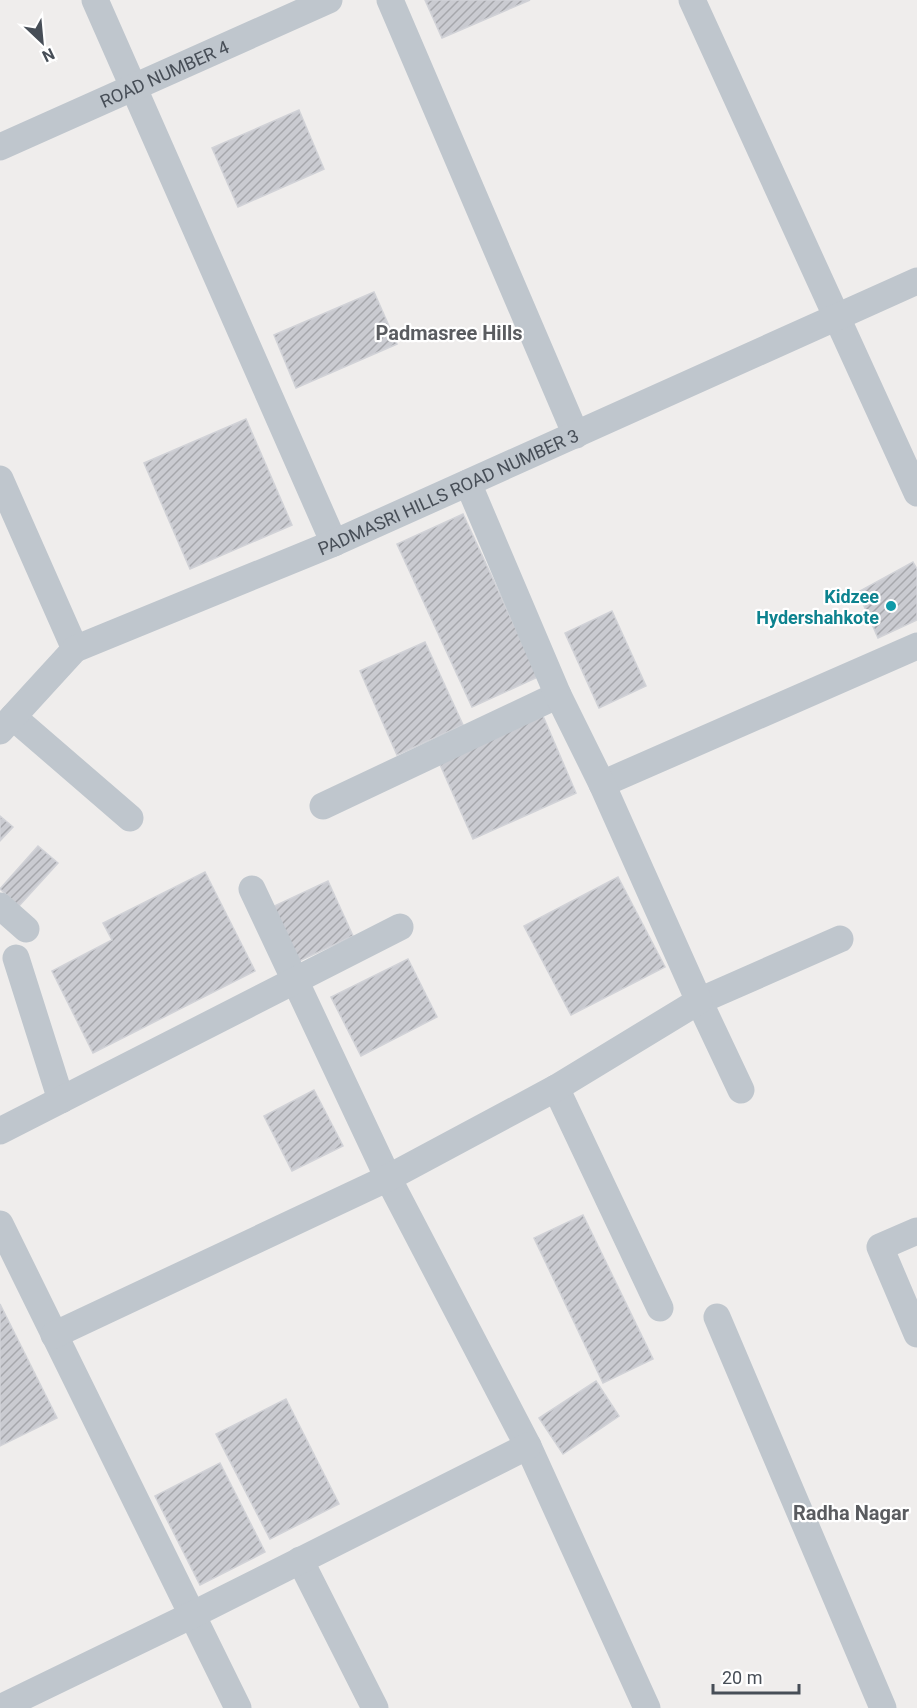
<svg xmlns="http://www.w3.org/2000/svg" width="917" height="1708" viewBox="0 0 917 1708" font-family="Roboto,sans-serif">
<style>
.building{fill:url(#building-hatch);stroke:#d1d2d7;stroke-width:1.5}
.lines{fill:none;stroke-linecap:round;stroke-linejoin:round}
.minor{stroke:#bfc6cd;stroke-width:27}
.culture-dot{fill:#0f9aa8;stroke:#fff;stroke-width:2}
.labels{text-anchor:middle;dominant-baseline:central;stroke-width:4.5;stroke-linejoin:round;paint-order:stroke}
.street-label{font-size:18px;fill:#474e57;stroke:#fff}
.culture-label{font-size:18px;font-weight:bold;fill:#0d838f;stroke:#fff;text-anchor:end}
.neighbourhood-label{font-size:20px;font-weight:bold;fill:#5a5c60;stroke:#fff}
</style>
<defs>
<pattern id="building-hatch" width="6" height="6" patternUnits="userSpaceOnUse" patternTransform="scale(1.5)"><rect width="6" height="6" fill="#cacbd1"/><path d="M-1 1l2-2M0 6l6-6M5 7l2-2" fill="none" stroke="#a6a7ac"/></pattern>
</defs>
<rect width="100%" height="100%" fill="#efedec"/>
<g class="building">
<polygon points="425,0 530,0 442,38"/>
<polygon points="299,110 324,169 238,207 212,148"/>
<polygon points="374,292 397,344 296,388 274,335"/>
<polygon points="246,419 292,525 190,569 144,463"/>
<polygon points="463,514 538,677 472,707 397,544"/>
<polygon points="913,562 917,569 917,620 878,638 858,592"/>
<polygon points="612,611 646,686 599,708 565,633"/>
<polygon points="425,642 463,725 397,755 360,671"/>
<polygon points="543,716 576,793 473,839 438,760"/>
<polygon points="0,816 13,827 0,841"/>
<polygon points="38,846 58,863 19,906 0,889"/>
<polygon points="205,872 255,971 93,1053 52,971 112,940 103,923"/>
<polygon points="618,877 665,967 571,1015 524,926"/>
<polygon points="328,881 353,936 295,963 270,908"/>
<polygon points="408,959 437,1017 361,1056 331,997"/>
<polygon points="314,1090 343,1146 292,1171 264,1116"/>
<polygon points="583,1215 653,1359 603,1383 534,1238"/>
<polygon points="0,1304 57,1418 0,1446"/>
<polygon points="596,1381 619,1416 563,1454 539,1418"/>
<polygon points="286,1399 339,1504 270,1539 216,1434"/>
<polygon points="220,1463 265,1552 200,1585 155,1496"/>
</g>
<g class="lines">
<g class="minor">
<polyline points="95,0 334,543"/>
<polyline points="390,0 576,435"/>
<polyline points="692,0 917,493"/>
<path id="s1" d="M0,147L329,0"/>
<polyline points="0,479 75,649"/>
<polyline points="13,717 130,818"/>
<path id="s2" d="M0,731L75,649L334,543L917,281"/>
<polyline points="602,784 917,646"/>
<polyline points="323,806 558,695"/>
<polyline points="252,889 388,1178 528,1446 647,1708"/>
<polyline points="0,906 26,929"/>
<polyline points="16,958 61,1100"/>
<polyline points="556,1088 660,1308"/>
<polyline points="741,1090 699,1001 840,939"/>
<polyline points="0,1131 400,927"/>
<polyline points="0,1224 238,1708"/>
<polyline points="917,1231 880,1247 917,1334"/>
<polyline points="717,1317 883,1708"/>
<polyline points="54,1335 388,1178 556,1088 699,1001 602,784 558,695 468,483"/>
<polyline points="300,1560 375,1708"/>
<polyline points="0,1708 192,1615 528,1446"/>
</g>
</g>
<circle class="culture-dot" cx="891" cy="606" r="6"/>
<g class="labels">
<g class="street-label">
<text stroke="none"><textPath href="#s1" startOffset="180">ROAD NUMBER 4</textPath></text>
<text stroke="none"><textPath href="#s2" startOffset="516">PADMASRI HILLS ROAD NUMBER 3</textPath></text>
</g>
<g class="culture-label">
<text x="879" y="596">Kidzee<tspan x="879" dy="21">Hydershahkote</tspan></text>
</g>
<g class="neighbourhood-label">
<text x="449" y="333">Padmasree Hills</text>
<text x="851" y="1513">Radha Nagar</text>
</g>
</g>
<g transform="translate(42 42) rotate(154)" stroke="#ffffff" stroke-width="4.5" paint-order="stroke">
<path d="M0-4.5L10 22L0 15L-10 22Z" fill="#474e57"/>
<text y="-9" font-size="16" font-weight="bold" text-anchor="middle" fill="#474e57">N</text>
</g>
<path d="M713 1684v9h86v-9" fill="none" stroke="#474e57" stroke-width="3"/>
<text x="722" y="1684" font-size="18" fill="#474e57" stroke="#ffffff" stroke-width="4.5" paint-order="stroke">20 m</text>
</svg>
